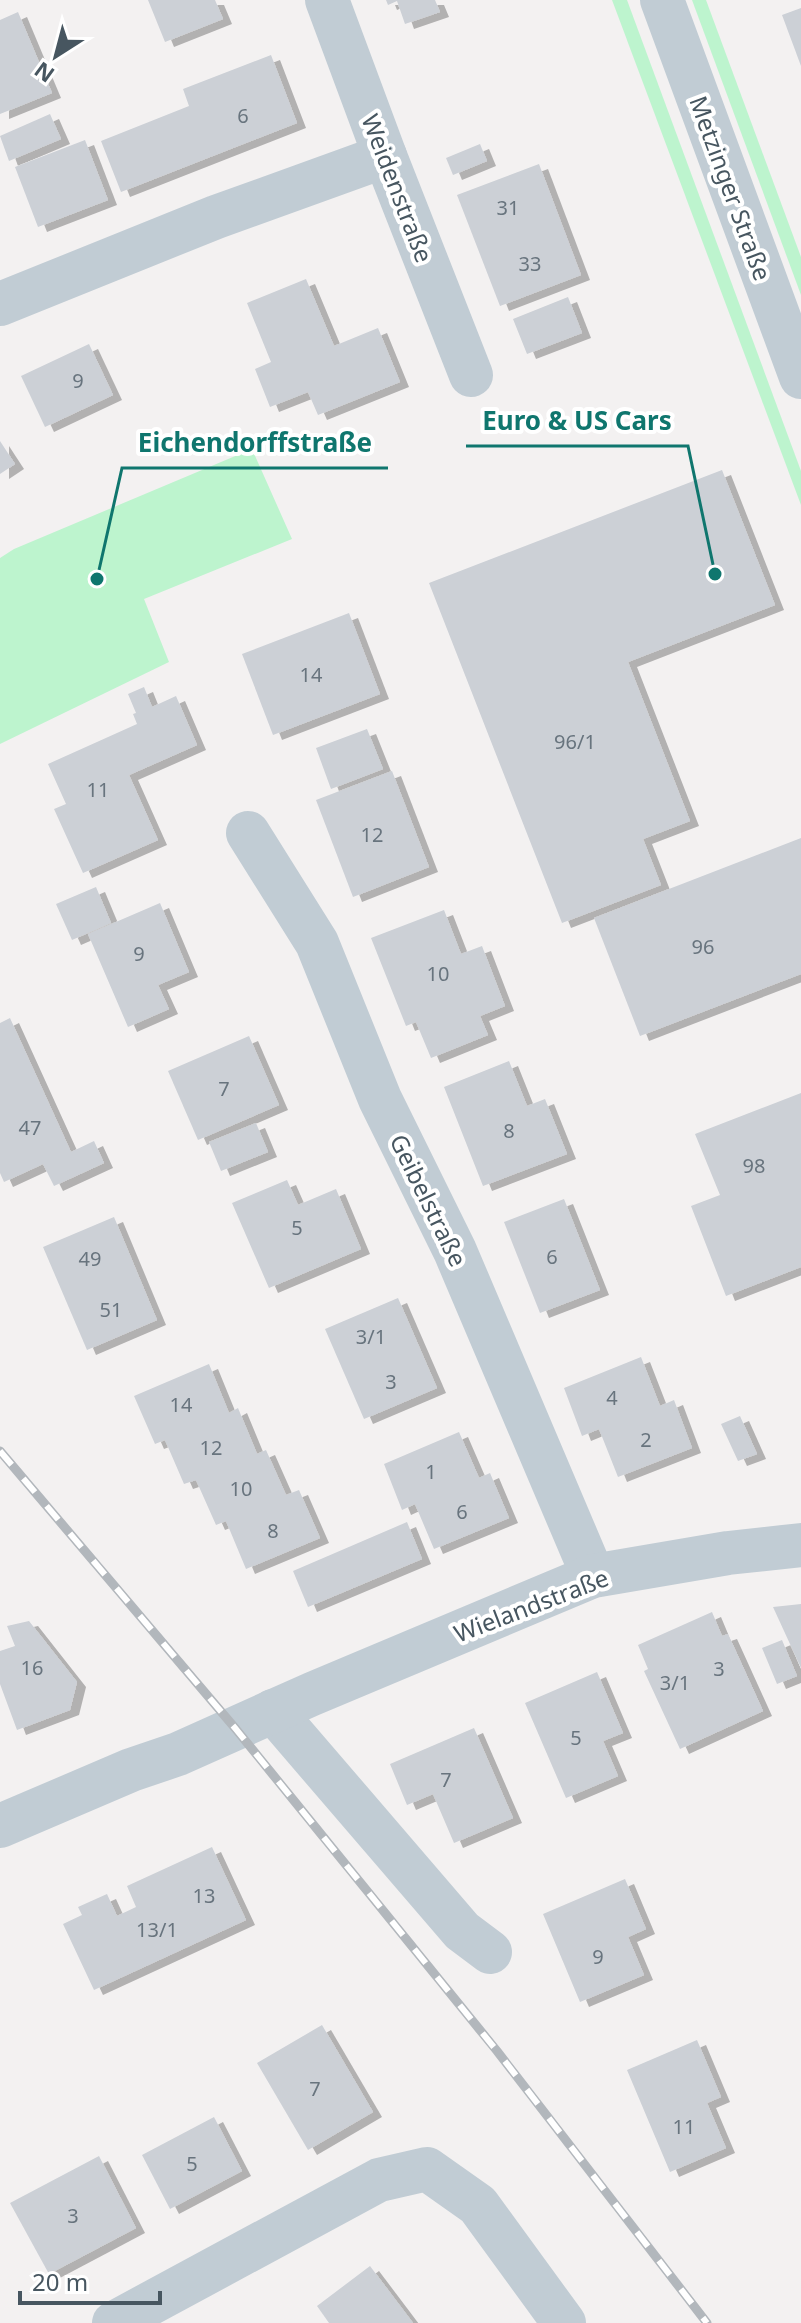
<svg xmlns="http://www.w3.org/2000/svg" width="801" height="2323" viewBox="0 0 801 2323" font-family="'Noto Sans',sans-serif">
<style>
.green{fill:#bdf4ce}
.building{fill:#ccd0d6;filter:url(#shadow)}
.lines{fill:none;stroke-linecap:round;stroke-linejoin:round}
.minor{stroke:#c1ccd4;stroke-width:44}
.rail-casing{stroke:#b2b7bc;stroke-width:9}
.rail{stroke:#fff;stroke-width:6;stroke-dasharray:18;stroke-linecap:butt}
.labels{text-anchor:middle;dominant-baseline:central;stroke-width:8;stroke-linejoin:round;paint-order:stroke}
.number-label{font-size:20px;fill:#68747e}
.street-label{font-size:24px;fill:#475660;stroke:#fff}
.leader{fill:none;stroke:#0f766e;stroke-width:3}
.callout-dot{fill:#0f766e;stroke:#fff;stroke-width:3}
.callout-label{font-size:26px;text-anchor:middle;font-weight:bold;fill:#0f766e;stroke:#fff;stroke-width:8;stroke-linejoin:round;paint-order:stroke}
</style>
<defs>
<filter id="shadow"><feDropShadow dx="9" dy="5" stdDeviation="0" flood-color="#0004"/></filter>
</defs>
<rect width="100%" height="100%" fill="#f3f1f1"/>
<g class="green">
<polygon points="612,0 627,0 801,471 801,505"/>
<polygon points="692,0 706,0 801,257 801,295"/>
<polygon points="252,449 292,539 144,599 169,662 0,744 0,558 14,549"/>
</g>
<g class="building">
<polygon points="148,0 215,0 223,19 165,42"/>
<polygon points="386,0 435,0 440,12 405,24 397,1 388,5"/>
<polygon points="801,8 801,66 782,15"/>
<polygon points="18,12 52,93 0,114 0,20"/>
<polygon points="271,55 297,123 121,192 101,141 189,106 183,89"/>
<polygon points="50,114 61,139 9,161 0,136"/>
<polygon points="85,140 108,200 38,227 15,167"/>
<polygon points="480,144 487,161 453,175 446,158"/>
<polygon points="539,164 581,275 500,306 457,195"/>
<polygon points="306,279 334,346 378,328 400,382 318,415 308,392 270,407 255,369 271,362 247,303"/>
<polygon points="568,297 582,333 527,354 513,319"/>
<polygon points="89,344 113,395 45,427 21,376"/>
<polygon points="0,441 15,464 0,474"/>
<polygon points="722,470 775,605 628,662 690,821 643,839 661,885 562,923 429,583"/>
<polygon points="349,613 380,694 273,735 242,654"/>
<polygon points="144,687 152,707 176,696 197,745 129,775 158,840 83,873 54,809 66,804 48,764 137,724 133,714 136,713 128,694"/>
<polygon points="367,729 383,769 331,789 316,748"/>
<polygon points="392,771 429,867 353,897 316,800"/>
<polygon points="801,838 801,974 640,1036 594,918"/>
<polygon points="96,887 111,923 72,940 56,904"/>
<polygon points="160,903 189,972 158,985 169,1009 128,1027 88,934"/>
<polygon points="444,910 461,954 482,946 505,1006 480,1016 488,1035 431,1058 416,1022 406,1026 371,938"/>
<polygon points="10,1018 71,1152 94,1141 104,1163 54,1186 43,1164 4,1182 0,1173 0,1023"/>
<polygon points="249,1036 279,1105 198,1140 168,1071"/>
<polygon points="509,1061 527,1106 545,1099 567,1154 483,1186 444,1087"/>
<polygon points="801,1093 801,1267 726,1296 691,1206 720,1195 695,1134"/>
<polygon points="256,1123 268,1152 221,1171 209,1142"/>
<polygon points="287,1180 298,1205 336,1189 361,1249 269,1288 232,1203"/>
<polygon points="564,1199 600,1290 540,1313 504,1222"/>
<polygon points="114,1217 157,1320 87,1350 43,1247"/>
<polygon points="398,1298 437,1388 364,1419 325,1329"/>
<polygon points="641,1357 660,1406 674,1400 692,1448 618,1477 599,1429 582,1436 564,1388"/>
<polygon points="209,1364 229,1413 238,1408 257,1454 266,1450 286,1495 299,1490 320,1538 246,1569 226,1521 216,1525 196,1480 184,1484 165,1440 155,1444 134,1396"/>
<polygon points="740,1416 757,1454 738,1461 721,1424"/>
<polygon points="459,1432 479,1478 490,1473 509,1518 434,1549 415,1504 402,1510 384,1464"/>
<polygon points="407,1522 422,1559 308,1607 293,1571"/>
<polygon points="801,1604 801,1668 773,1607"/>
<polygon points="712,1612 722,1636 728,1634 763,1711 680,1749 644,1671 648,1669 638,1645"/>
<polygon points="29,1621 77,1682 70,1710 17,1730 0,1684 0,1651 15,1646 7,1626"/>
<polygon points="782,1640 797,1676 777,1684 762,1648"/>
<polygon points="597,1672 623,1733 603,1741 618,1776 566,1798 525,1703"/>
<polygon points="474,1728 513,1818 454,1843 433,1794 407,1805 390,1764"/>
<polygon points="212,1847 246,1920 94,1990 63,1924 82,1915 78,1907 107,1894 117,1916 136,1907 127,1886"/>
<polygon points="625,1879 646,1929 628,1937 644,1975 580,2002 543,1914"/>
<polygon points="322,2025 373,2112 308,2150 257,2063"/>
<polygon points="697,2040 721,2097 707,2103 726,2148 670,2172 627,2070"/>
<polygon points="214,2117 242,2171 170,2209 142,2155"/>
<polygon points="99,2156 136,2228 49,2274 10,2203"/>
<polygon points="370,2266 413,2323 329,2323 317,2306"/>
</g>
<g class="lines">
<g class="minor">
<polyline points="327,0 385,156 471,375"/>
<polyline points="662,0 801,377"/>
<polyline points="0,304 216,217 385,156"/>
<polyline points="248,833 317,943 380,1099 455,1251 593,1576"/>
<polyline points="273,1711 462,1931 490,1952"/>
<polyline points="0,1826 131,1770 178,1754 312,1694 593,1576 728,1553 801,1545"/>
<polyline points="114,2323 379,2180 427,2169 478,2205 564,2323"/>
</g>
<defs>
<polyline id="rail" points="0,1451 235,1728 497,2051 707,2323"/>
</defs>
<use href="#rail" class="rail-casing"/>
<use href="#rail" class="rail"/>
</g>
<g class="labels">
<g class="number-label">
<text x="243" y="115">6</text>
<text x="508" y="207">31</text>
<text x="530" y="263">33</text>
<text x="78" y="380">9</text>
<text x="311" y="674">14</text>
<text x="575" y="741">96/1</text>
<text x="98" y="789">11</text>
<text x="372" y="834">12</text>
<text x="703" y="946">96</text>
<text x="139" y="953">9</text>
<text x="438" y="973">10</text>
<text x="224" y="1088">7</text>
<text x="30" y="1127">47</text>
<text x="509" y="1130">8</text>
<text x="754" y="1165">98</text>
<text x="297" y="1227">5</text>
<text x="552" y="1256">6</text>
<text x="90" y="1258">49</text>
<text x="111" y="1309">51</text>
<text x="371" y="1336">3/1</text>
<text x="391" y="1381">3</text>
<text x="612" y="1397">4</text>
<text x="181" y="1404">14</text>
<text x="646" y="1439">2</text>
<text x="211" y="1447">12</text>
<text x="431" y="1471">1</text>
<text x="241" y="1488">10</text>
<text x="462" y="1511">6</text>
<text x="273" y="1530">8</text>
<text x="32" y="1667">16</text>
<text x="719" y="1668">3</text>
<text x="675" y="1682">3/1</text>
<text x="576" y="1737">5</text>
<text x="446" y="1779">7</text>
<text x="204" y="1895">13</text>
<text x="157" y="1929">13/1</text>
<text x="598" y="1956">9</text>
<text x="315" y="2088">7</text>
<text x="684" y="2126">11</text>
<text x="192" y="2163">5</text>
<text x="73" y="2215">3</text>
</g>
<g class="street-label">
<text transform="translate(398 188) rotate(69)">Weidenstraße</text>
<text transform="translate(731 188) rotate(70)">Metzinger Straße</text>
<text transform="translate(429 1200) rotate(64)">Geibelstraße</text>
<text transform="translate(531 1605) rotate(-21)">Wielandstraße</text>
</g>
</g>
<path class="leader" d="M715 574L688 446H466M97 579L122 468H388"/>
<g class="callout-dot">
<circle cx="715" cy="574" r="8"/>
<circle cx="97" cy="579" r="8"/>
</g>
<g class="callout-label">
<text x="577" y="430">Euro &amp; US Cars</text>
<text x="255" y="452">Eichendorffstraße</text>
</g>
<g transform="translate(56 56) rotate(216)" stroke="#ffffff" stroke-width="6" paint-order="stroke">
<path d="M0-6L14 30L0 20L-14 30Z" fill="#475660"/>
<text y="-12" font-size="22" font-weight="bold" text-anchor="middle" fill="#475660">N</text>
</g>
<path d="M20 2291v12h140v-12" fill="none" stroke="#475660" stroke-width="4"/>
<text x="32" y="2291" font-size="24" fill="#475660" stroke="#ffffff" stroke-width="6" paint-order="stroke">20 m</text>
</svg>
